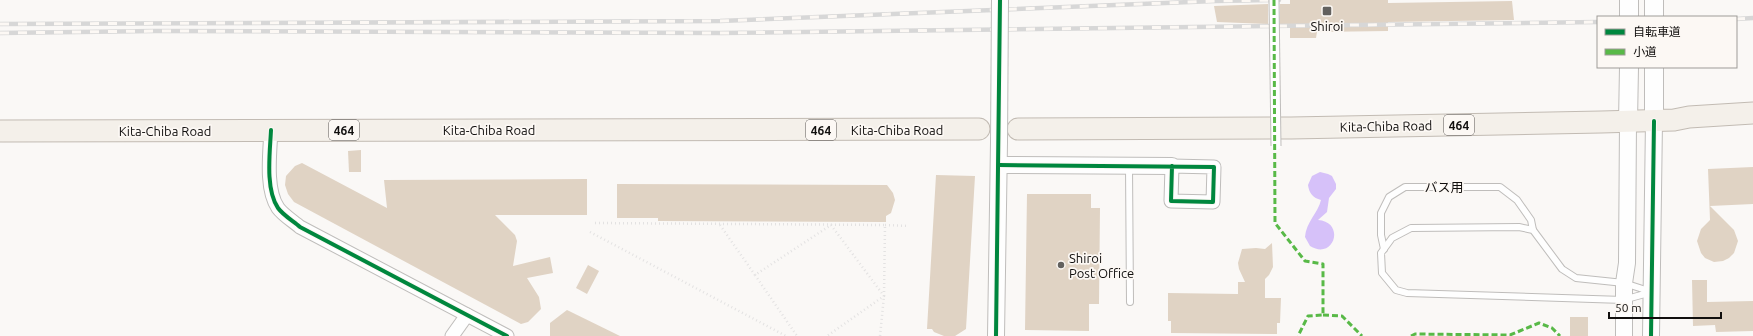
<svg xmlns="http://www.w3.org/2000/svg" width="1753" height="336" viewBox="0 0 1753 336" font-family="Ubuntu,'Noto Sans JP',sans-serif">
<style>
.water{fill:#d6c1f9}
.building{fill:#e0d3c4}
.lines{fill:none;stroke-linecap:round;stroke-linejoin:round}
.service-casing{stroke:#bfbdbb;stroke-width:8}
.minor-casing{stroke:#bfbdbb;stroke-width:15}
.tertiary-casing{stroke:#bfbdbb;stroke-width:18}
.secondary-casing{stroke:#bfbdbb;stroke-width:20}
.trunk-casing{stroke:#c2bbb3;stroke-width:23}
.path{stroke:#e3e2e2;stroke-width:2.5;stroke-dasharray:1 3;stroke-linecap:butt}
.service{stroke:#fefefe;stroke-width:6}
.minor{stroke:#fefefe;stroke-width:13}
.tertiary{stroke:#fefefe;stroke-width:16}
.secondary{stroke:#fefefe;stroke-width:18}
.trunk{stroke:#f4f0ea;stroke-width:21}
.rail-casing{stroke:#d7d7d7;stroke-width:4.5}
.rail{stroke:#fcf8f4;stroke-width:3;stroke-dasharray:9;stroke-linecap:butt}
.pedestrian-bridge-casing{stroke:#bfbdbb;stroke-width:11;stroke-linecap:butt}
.tertiary-bridge-casing{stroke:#bfbdbb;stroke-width:18;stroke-linecap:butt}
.pedestrian-bridge{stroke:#fefefe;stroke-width:9}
.tertiary-bridge{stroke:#fefefe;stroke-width:16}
.quiet{stroke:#58b947;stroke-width:3;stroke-dasharray:6 3;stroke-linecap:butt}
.cycleway-casing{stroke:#fcf8f4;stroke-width:6}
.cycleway{stroke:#00873e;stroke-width:4}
.poi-dot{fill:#63615f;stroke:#fcf8f4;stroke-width:1.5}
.labels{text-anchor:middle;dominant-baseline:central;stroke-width:3.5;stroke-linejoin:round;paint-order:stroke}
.shield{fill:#fcf8f4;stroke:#585553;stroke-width:1}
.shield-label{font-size:12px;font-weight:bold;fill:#110f0e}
.poi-label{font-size:13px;fill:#110f0e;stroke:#fcf8f4}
.street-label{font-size:13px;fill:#110f0e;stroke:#fcf8f4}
</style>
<rect width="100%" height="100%" fill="#faf8f6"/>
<path class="water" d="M1320,172L1328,174L1332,176L1336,184V189L1329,198L1327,212L1318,220C1346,222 1334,261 1310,246L1305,237C1306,222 1318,213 1321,200C1313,198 1309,193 1308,185L1312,176Z"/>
<g class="building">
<polygon points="1290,0 1388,0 1388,3 1512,1 1514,20 1388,22 1388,31 1317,32 1316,38 1290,38 1290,25 1280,25 1280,4 1290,4"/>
<polygon points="1268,4 1268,24 1217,22 1214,6"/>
<polygon points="361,150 361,172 349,172 348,151"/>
<polygon points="302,163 387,208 384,180 587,179 587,215 495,215 515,235 517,241 513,266 550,257 553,273 527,278 539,297 541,309 528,322 521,324 294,202 288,194 285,185 286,176 295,166"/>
<polygon points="1753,167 1753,204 1710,206 1734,230 1738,241 1734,253 1729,258 1723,261 1714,262 1705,258 1701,253 1697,241 1701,229 1710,220 1708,169"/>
<polygon points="936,175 975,176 966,329 955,336 944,336 934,332 932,329 927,329"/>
<polygon points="617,184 887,185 893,193 895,200 891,213 886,216 886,222 658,221 658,218 617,218"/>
<polygon points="1027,194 1091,194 1091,208 1100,208 1099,304 1089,304 1089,331 1025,330"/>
<polygon points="1272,243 1273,267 1269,275 1265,279 1265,298 1281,298 1280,323 1277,323 1277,334 1171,333 1171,321 1168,321 1168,293 1238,294 1238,282 1245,282 1239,269 1238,263 1242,249 1256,248 1265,249"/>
<polygon points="588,265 599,271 587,294 576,288"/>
<polygon points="1692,280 1707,280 1707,302 1753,301 1753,331 1716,332 1715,325 1693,326"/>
<polygon points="567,310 620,336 550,336 550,323"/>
<rect x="1570" y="317" width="18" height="19"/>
</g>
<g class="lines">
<defs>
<g id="service">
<polyline points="1129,166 1130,302"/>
<polygon points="1519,227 1533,230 1562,269 1576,278 1624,283 1652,292 1623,300 1407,293 1396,290 1382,273 1381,253 1392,238 1411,228"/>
<polyline points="1384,249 1381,235 1381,213 1389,197 1405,187 1500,187 1517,200 1531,220 1533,230"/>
</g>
<g id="minor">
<path d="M271,130C270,152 265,189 278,208C283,215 293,221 300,227L507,336"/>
<polygon points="1172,166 1214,167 1213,202 1171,201"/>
<polyline points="452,336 467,315"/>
</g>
<g id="tertiary">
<polyline points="999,165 1172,166"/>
<polyline points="996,336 999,142"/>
<polyline points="1624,336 1624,283 1627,263 1628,122"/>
<polyline points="1651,336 1654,121"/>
</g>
<g id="secondary">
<polyline points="1629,0 1629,17"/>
<polyline points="1654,17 1654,0"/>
<polyline points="1654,121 1654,67"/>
<polyline points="1628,122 1629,67"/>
</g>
<g id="trunk">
<polyline points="1018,129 1291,128 1601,122 1674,120 1689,117 1753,113"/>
<polyline points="0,131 979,129"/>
</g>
</defs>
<use href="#service" class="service-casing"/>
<use href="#minor" class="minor-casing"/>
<use href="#tertiary" class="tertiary-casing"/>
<use href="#secondary" class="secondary-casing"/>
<use href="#trunk" class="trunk-casing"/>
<g class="path">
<polyline points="595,223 885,225 884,296 880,336"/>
<polyline points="720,225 755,275 831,225 884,296 827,336"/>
<polyline points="885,225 909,226"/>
<polyline points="590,232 786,336"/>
<polyline points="755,275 797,336"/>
</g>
<use href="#service" class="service"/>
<use href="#minor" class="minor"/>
<use href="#tertiary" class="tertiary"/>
<use href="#secondary" class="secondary"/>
<use href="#trunk" class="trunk"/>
<defs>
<g id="rail">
<polyline points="1736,19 1753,18"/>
<polyline points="0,24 720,21 1215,1 1279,0"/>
<polyline points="0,33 155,31 721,33 1598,22"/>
</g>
</defs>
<use href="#rail" class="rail-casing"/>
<use href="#rail" class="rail"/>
<defs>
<polyline id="pedestrian-bridge" points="1274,0 1276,146"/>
<polyline id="tertiary-bridge" points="999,142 1000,0"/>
</defs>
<use href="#pedestrian-bridge" class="pedestrian-bridge-casing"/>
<use href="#tertiary-bridge" class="tertiary-bridge-casing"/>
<use href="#pedestrian-bridge" class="pedestrian-bridge"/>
<use href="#tertiary-bridge" class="tertiary-bridge"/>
<g class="quiet">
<polyline points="1274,0 1275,223 1305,261 1323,264 1323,315 1308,316 1298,336"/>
<polyline points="1323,315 1342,316 1362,336"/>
<polyline points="1411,336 1415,334 1510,335 1539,323 1552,328 1560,336"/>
</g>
<defs>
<g id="cycleway">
<path d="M271,130C270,152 265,189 278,208C283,215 293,221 300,227L507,336"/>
<polyline points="999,165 1214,167 1213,202 1171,201 1172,166"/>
<polyline points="996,336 1000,0"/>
<polyline points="1651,336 1654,121"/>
</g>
</defs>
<use href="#cycleway" class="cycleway-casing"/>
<use href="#cycleway" class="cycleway"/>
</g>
<g class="poi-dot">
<rect x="1322" y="6" width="10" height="10" rx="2"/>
<circle cx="1061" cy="265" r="4"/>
</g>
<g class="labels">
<g class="shield">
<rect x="1444" y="115" width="30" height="20" rx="3"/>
<rect x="329" y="120" width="30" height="20" rx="3"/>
<rect x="806" y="120" width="30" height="20" rx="3"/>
</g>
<g class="shield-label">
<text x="1459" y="125">464</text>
<text x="344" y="130">464</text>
<text x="821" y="130">464</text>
</g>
<g class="poi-label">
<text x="1327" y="26">Shiroi</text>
<text x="1069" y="258" text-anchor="start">Shiroi<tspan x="1069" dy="15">Post Office</tspan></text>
</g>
<g class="street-label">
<text transform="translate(1386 126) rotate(-1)">Kita-Chiba Road</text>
<text x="489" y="130">Kita-Chiba Road</text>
<text x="897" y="130">Kita-Chiba Road</text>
<text x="165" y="131">Kita-Chiba Road</text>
<text x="1444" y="187">バス用</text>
</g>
</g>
<rect x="1597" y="16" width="140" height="52" fill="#fcf8f4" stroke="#9e9b98"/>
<rect x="1605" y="29" width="20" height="6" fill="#00873e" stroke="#9e9b98"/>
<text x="1633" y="36" font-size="12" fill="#110f0e">自転車道</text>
<rect x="1605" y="49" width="20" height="6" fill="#58b947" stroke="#9e9b98"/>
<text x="1633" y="56" font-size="12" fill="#110f0e">小道</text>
<path d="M1609 312v6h112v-6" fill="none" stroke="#110f0e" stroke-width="2"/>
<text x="1615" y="312" font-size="12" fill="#110f0e" stroke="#fcf8f4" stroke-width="3" paint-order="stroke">50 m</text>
</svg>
